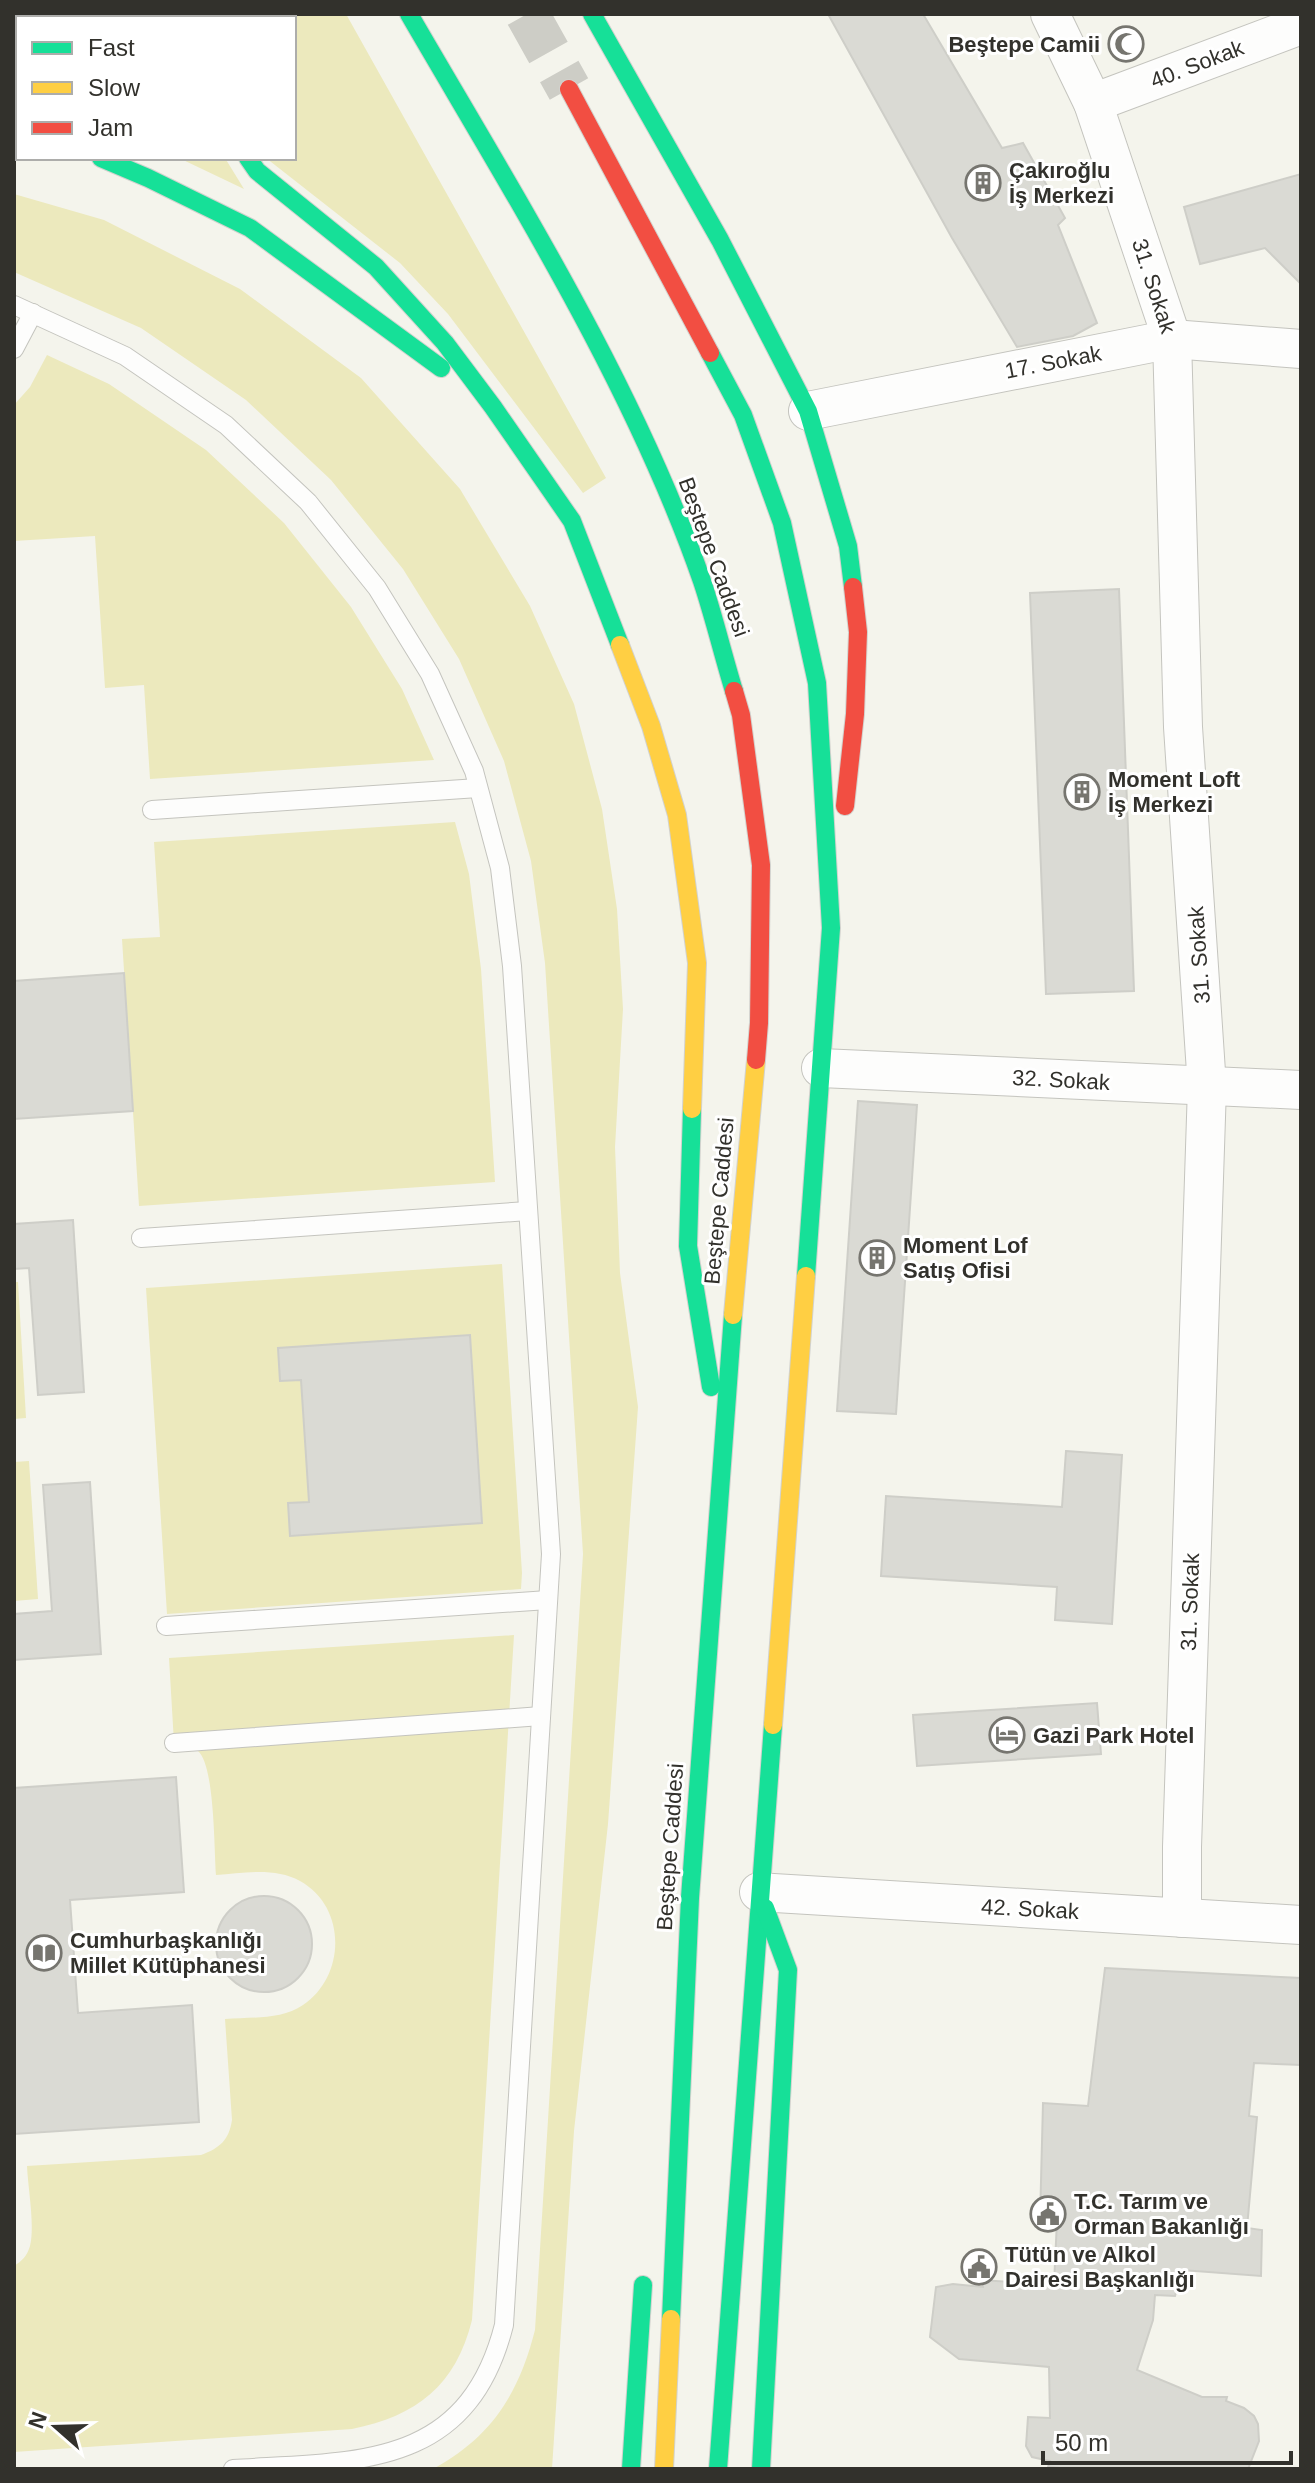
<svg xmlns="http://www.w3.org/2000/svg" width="1315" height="2483" viewBox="0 0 1315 2483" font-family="Helvetica,sans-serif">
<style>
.green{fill:#ece9bd;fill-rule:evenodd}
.building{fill:#dadad4;stroke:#cecec8;stroke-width:2}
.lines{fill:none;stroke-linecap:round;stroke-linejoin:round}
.primary-tunnel{stroke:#cdcdc6;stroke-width:44;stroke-dasharray:44 22;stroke-linecap:butt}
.lane-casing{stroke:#c4c4be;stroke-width:20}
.street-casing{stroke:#c4c4be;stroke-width:40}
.fast-casing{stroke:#d2d2ce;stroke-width:20}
.slow-casing{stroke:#d2d2ce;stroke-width:20}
.jam-casing{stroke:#d2d2ce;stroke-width:20}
.lane{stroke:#fdfdfc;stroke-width:18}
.street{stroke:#fdfdfc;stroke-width:38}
.fast{stroke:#16e098;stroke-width:18}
.slow{stroke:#ffcf43;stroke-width:18}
.jam{stroke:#f24e42;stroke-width:18}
.labels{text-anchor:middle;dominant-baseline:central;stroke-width:6;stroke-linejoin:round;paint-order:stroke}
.poi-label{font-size:22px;font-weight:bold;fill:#32312c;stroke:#fff;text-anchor:start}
.street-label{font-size:22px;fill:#32312c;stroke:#fff}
</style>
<rect width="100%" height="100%" fill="#f4f4ec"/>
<g class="green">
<polygon points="14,14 218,14 217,18 18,18 18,104 14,103"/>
<polygon points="259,14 346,14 606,478 583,493 448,314 400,263 266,158 294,158 294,18 257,18"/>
<polygon points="179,158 225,158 244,189"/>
<path d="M14,194L104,220L240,289L361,378L460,489L530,606L574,704L602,809L617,909L623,1009L615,1147L620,1273L638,1407L608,1824L574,2131L552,2469H433C492,2437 519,2393 535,2330L583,1554L545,963L531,861L504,761L459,659L403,569L331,480L246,400L141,328L14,272Z"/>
<polygon points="47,355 109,384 206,450 284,523 351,607 402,689 434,760 150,779 144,685 105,688 95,536 14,541 14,405 30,387"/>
<polygon points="455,822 469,874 481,969 495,1182 139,1206 122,939 160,937 154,842"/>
<path d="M502,1264L522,1573L521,1589L167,1614L146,1288ZM469,1335L471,1368L280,1381L279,1348Z"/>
<polygon points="14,1282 18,1282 26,1418 14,1419"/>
<polygon points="29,1461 38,1599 14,1601 14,1462"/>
<path d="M514,1635L472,2320C456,2385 417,2416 352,2429L14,2452V2266C22,2261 27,2256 30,2246C35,2225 28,2189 27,2166L201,2155C220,2148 229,2140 232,2120L225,2019C251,2017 281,2020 303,2005C346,1976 347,1907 300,1881C275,1867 244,1873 216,1875C214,1850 215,1766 198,1751C191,1745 183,1744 174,1743L169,1658Z"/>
</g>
<g class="building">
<polygon points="828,14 923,14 1002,148 1023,143 1065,218 1058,225 1097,323 1073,336 1017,347 952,238"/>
<polygon points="1301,174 1301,284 1265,248 1200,264 1184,207"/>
<polygon points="1119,589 1134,991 1046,994 1030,593"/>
<polygon points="124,973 133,1111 14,1119 14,981"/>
<polygon points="858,1101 917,1105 896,1414 837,1411"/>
<polygon points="73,1220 84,1392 38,1395 29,1268 14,1269 14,1224"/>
<polygon points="470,1335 482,1523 290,1536 288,1503 309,1502 301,1380 280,1381 278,1348"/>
<polygon points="1066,1451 1122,1455 1112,1624 1055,1620 1057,1587 881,1576 886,1496 1062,1507"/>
<polygon points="90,1482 101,1654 14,1660 14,1614 52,1611 43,1485"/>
<polygon points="1097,1703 1101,1754 917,1766 913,1715"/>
<polygon points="176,1777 184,1892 70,1900 78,2013 192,2005 199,2122 14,2134 14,1788"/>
<circle cx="264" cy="1944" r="48"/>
<polygon points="1105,1968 1301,1978 1301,2065 1254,2063 1249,2116 1257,2117 1247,2228 1262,2230 1261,2276 1182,2270 1175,2296 1155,2295 1153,2320 1137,2370 1202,2397 1227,2397 1226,2401 1244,2408 1254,2416 1258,2424 1259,2441 1248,2469 1071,2469 1048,2467 1050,2461 1032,2457 1026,2446 1028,2417 1050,2418 1049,2367 959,2359 930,2337 936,2287 953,2284 983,2287 982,2280 1054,2285 1057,2220 1040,2221 1043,2103 1088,2106"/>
</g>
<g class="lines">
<polyline class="primary-tunnel" points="527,14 569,89"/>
<defs>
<g id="lane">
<path d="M14,305L125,356L226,425L308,502L377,588L430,674L474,771L500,868L512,966L551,1554L504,2325C467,2470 356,2461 233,2469"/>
<polyline points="14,349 33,313"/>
<polyline points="152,810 478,788"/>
<polyline points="141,1238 528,1211"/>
<polyline points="166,1626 548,1600"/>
<polyline points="174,1743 541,1716"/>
</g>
<g id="street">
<polyline points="1050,14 1093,103 1172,339 1183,727 1207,1087 1182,1847 1182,1918"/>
<polyline points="1093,103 1301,25"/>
<polyline points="808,411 1172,339 1301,349"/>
<polyline points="821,1068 1301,1090"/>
<polyline points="759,1892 1301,1925"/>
</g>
<g id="fast">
<path d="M409,14C514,195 633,383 702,581C714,617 723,655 734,691"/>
<polyline points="592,14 720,240 808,411 848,546 853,587"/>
<polyline points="14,126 18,128"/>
<polyline points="101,158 148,178 250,228 441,368"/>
<polyline points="248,158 257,171 376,267 445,343 493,407 572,521 620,645"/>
<polyline points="710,353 743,415 782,523 817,683 831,928 806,1276"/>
<polyline points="692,1109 688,1246 711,1387"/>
<polyline points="671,2319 690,1898 733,1315"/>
<polyline points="631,2469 643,2285"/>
<polyline points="718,2469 773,1725"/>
<polyline points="761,2469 788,1970 765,1908"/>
</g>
<g id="slow">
<polyline points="620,645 651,726 677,815 697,963 692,1109"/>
<polyline points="733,1315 756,1060"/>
<polyline points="773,1725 806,1276"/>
<polyline points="664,2469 671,2319"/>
</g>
<g id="jam">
<polyline points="238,18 240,14"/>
<polyline points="569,89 710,353"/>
<polyline points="734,691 741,715 761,865 759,1023 756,1060"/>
<polyline points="845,806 855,714 858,632 853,587"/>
</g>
</defs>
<use href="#lane" class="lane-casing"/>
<use href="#street" class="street-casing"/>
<use href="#fast" class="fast-casing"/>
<use href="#slow" class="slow-casing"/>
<use href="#jam" class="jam-casing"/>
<use href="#lane" class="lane"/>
<use href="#street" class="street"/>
<use href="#fast" class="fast"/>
<use href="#slow" class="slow"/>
<use href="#jam" class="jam"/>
</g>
<defs>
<symbol id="mosque-ring" viewBox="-11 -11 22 22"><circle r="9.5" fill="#fff" stroke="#76756f" stroke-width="1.5"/><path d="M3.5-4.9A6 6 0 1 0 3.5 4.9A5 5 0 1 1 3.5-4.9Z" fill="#76756f"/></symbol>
<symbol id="building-ring" viewBox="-11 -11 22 22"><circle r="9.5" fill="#fff" stroke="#76756f" stroke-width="1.5"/><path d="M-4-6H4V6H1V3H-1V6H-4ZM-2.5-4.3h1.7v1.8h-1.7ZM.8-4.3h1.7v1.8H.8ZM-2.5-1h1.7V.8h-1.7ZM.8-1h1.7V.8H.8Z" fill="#76756f"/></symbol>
<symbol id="hotel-ring" viewBox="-11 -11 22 22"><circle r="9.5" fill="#fff" stroke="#76756f" stroke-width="1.5"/><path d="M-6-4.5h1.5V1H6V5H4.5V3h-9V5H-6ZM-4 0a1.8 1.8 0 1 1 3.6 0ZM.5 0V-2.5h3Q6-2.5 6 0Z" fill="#76756f"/></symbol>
<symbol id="library-ring" viewBox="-11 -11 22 22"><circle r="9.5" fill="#fff" stroke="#76756f" stroke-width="1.5"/><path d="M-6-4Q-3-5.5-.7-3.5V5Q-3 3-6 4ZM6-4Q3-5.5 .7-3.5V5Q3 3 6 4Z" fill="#76756f"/></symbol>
<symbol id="civic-ring" viewBox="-11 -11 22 22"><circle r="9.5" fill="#fff" stroke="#76756f" stroke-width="1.5"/><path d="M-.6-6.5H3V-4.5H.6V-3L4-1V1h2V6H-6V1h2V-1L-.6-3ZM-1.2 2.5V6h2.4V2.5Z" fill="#76756f"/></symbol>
</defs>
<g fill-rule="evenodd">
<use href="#mosque-ring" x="1106" y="24" width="40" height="40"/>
<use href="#building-ring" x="963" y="163" width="40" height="40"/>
<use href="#building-ring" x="1062" y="772" width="40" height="40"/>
<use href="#building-ring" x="857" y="1238" width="40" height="40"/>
<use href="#hotel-ring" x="987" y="1715" width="40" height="40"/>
<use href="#library-ring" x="24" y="1933" width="40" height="40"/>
<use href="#civic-ring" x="1028" y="2194" width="40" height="40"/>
<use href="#civic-ring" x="959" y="2247" width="40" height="40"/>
</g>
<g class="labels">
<g class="poi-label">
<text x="1100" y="44" text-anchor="end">Beştepe Camii</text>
<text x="1009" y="170">Çakıroğlu<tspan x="1009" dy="25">İş Merkezi</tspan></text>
<text x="1108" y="779">Moment Loft<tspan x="1108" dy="25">İş Merkezi</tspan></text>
<text x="903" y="1245">Moment Lof<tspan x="903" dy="25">Satış Ofisi</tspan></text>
<text x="1033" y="1735">Gazi Park Hotel</text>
<text x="70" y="1940">Cumhurbaşkanlığı<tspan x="70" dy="25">Millet Kütüphanesi</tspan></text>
<text x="1074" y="2201">T.C. Tarım ve<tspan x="1074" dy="25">Orman Bakanlığı</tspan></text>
<text x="1005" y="2254">Tütün ve Alkol<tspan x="1005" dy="25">Dairesi Başkanlığı</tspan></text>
</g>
<g class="street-label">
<text transform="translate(1197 64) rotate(-21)">40. Sokak</text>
<text transform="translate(1154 286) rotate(72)">31. Sokak</text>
<text transform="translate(1053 362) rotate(-11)">17. Sokak</text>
<text transform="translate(714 557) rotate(70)">Beştepe Caddesi</text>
<text transform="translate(1199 955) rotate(-94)">31. Sokak</text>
<text transform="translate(1061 1080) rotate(3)">32. Sokak</text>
<text transform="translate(719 1201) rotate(-85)">Beştepe Caddesi</text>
<text transform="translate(1190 1602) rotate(-88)">31. Sokak</text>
<text transform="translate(670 1847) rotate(-86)">Beştepe Caddesi</text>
<text transform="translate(1030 1909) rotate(3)">42. Sokak</text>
</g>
</g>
<rect width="1315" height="2483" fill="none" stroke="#32312c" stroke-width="32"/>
<rect x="16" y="16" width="280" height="144" fill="#ffffff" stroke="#adadab" stroke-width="2"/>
<rect x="32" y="42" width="40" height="12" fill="#16e098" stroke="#adadab" stroke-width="2"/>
<text x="88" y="56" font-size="24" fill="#32312c">Fast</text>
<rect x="32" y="82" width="40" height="12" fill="#ffcf43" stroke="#adadab" stroke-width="2"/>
<text x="88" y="96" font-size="24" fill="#32312c">Slow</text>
<rect x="32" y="122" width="40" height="12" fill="#f24e42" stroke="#adadab" stroke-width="2"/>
<text x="88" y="136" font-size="24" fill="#32312c">Jam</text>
<g transform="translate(56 2427) rotate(290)" stroke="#ffffff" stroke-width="6" paint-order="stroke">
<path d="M0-6L14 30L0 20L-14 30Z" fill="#32312c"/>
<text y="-12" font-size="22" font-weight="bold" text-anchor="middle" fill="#32312c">N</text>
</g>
<path d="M1043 2451v12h248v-12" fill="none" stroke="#32312c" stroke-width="4"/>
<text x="1055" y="2451" font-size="24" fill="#32312c" stroke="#ffffff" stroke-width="6" paint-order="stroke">50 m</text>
</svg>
